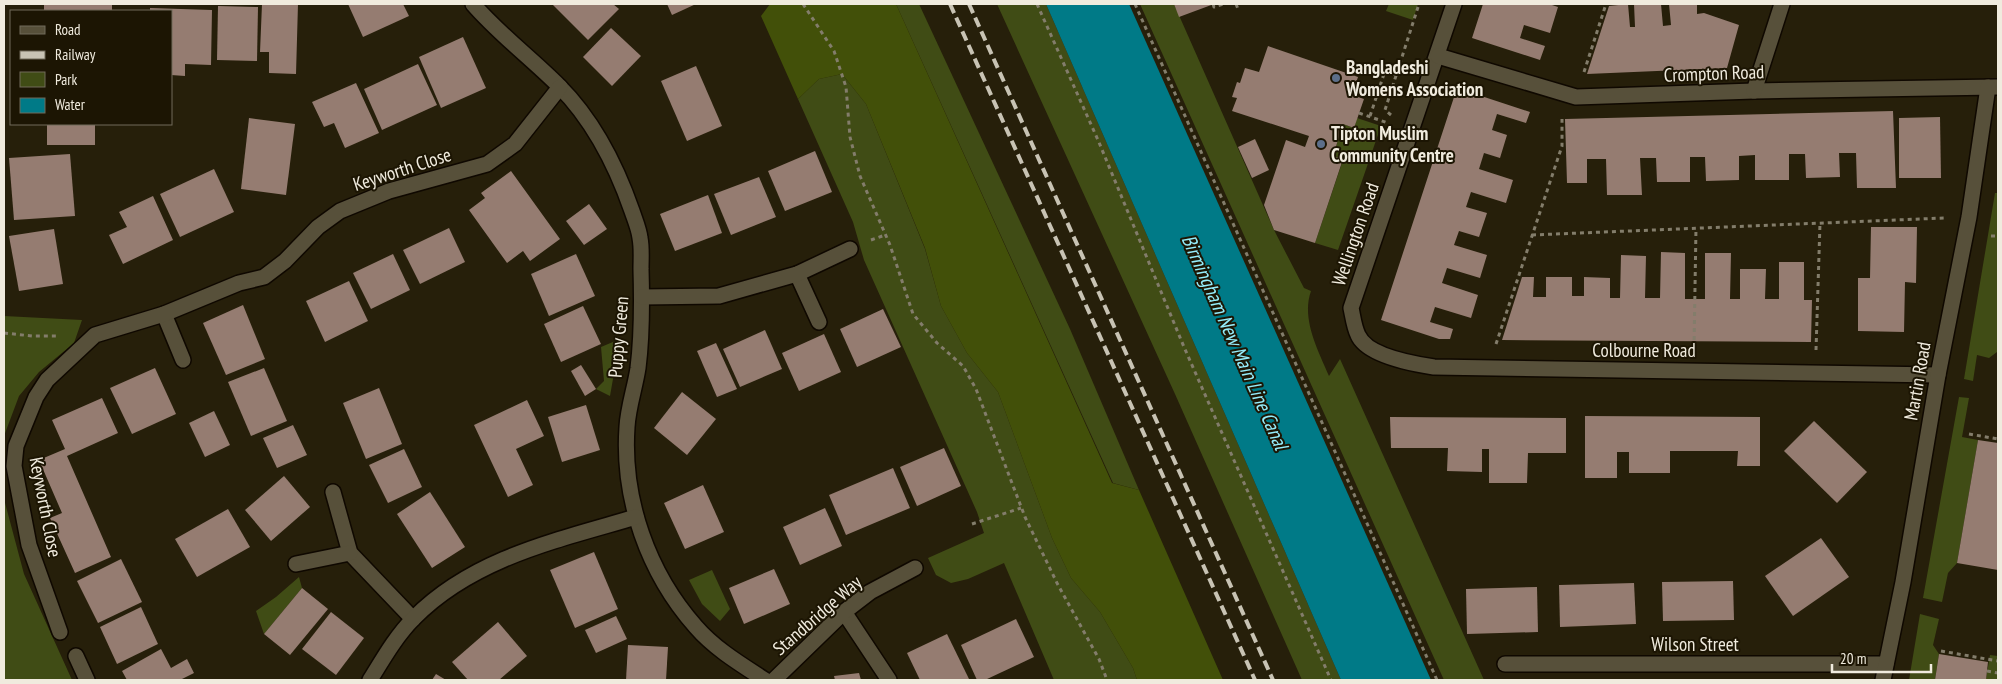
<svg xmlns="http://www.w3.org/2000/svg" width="2002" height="684" viewBox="0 0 2002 684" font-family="'PT Sans Narrow',sans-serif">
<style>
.green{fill:#404c15}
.forest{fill:#425009}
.water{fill:#007a87}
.building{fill:#957c71}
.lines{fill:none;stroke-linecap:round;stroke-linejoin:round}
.street-casing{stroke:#0f0800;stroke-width:18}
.path{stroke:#837d6b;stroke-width:3;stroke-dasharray:4 4;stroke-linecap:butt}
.street{stroke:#57503a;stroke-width:15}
.rail{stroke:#c8c3b4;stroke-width:4;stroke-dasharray:10 5;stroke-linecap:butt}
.service-dot{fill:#5c6f8a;stroke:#1c1503;stroke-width:2}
.labels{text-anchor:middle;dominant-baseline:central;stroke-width:4;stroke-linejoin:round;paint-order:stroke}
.poi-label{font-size:19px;font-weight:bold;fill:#f0ebde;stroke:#1c1503;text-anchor:start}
.street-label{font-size:19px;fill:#f0ebde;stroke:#1c1503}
.water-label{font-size:20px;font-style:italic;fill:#95edfb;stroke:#1c1503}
</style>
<rect width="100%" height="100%" fill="#261f0a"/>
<g class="green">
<polygon points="896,4 919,4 1070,329 1139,490 1113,483"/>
<polygon points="997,4 1046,4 1341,680 1302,680 1175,394"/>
<path d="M1140,4H1174L1274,230L1304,288L1311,291C1301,319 1318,350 1329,376L1340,359L1484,680H1444Z"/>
<polygon points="1389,4 1418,4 1413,20 1386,11"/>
<polygon points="842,74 866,104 925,249 941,306 967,353 998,392 1052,538 1071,578 1100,612 1133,668 1137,680 1054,680 1004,563 968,579 951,583 936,575 928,558 984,533 977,512 864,260 853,222 798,99 819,79"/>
<polygon points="1357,118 1381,126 1338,250 1315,243 1343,160 1333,156 1343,124 1354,128"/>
<polygon points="1995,193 1998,193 1998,342 1997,352 1989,358 1977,355 1973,381 1964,379"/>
<polygon points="4,316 82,320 74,343 39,372 19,396 4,436"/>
<polygon points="620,339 610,396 596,389 604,381 601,347"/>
<polygon points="1959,397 1969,398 1962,437 1978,440 1957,563 1948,573 1942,602 1923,598"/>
<polygon points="4,499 24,574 72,680 4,680"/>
<polygon points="712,570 730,609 720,621 702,604 689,580"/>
<polygon points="299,577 302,588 264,634 256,611 276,597"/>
<polygon points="1920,614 1939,619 1933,645 1939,654 1935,680 1909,680"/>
<polygon points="1990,655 1998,656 1998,680 1979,680 1979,679 1986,679"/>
</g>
<polygon class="forest" points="770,4 896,4 1112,483 1139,490 1223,680 1137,680 1133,668 1100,612 1071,578 1052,538 998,392 967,353 941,306 925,248 866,104 842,74 819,79 798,99 761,16"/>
<polygon class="water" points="1046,4 1129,4 1431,680 1341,680"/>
<g class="building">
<rect x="44" y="4" width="68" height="7"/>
<polygon points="262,4 298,4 296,74 269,73 269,52 260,52"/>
<polygon points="348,4 403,4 409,16 363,37"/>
<polygon points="552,4 613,4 619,9 588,40"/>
<polygon points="667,4 696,4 672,15"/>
<polygon points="1174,4 1214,4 1179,17"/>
<polygon points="1483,4 1549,4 1558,7 1550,33 1524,25 1520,38 1545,46 1540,60 1472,38"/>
<polygon points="1628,4 1630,27 1635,27 1634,4 1661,4 1663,26 1671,25 1669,4 1697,4 1697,14 1704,13 1739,25 1727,68 1587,74 1609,6"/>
<polygon points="218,6 258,7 257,61 217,60"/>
<polygon points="150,8 212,10 211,65 185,64 185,76 171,75 171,11 150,11"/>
<polygon points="611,28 641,56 612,86 583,57"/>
<polygon points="463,37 486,88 441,108 419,57"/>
<polygon points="1268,46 1358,77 1352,95 1364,99 1354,128 1343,124 1333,156 1343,159 1315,243 1274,230 1264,205 1286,140 1305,147 1309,136 1232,111 1237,98 1232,97 1237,82 1240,83 1245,68 1259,72"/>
<polygon points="418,64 437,105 382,130 364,89"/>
<polygon points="696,66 722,126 687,141 661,81"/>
<polygon points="356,83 379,133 345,148 334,123 324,127 312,102"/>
<polygon points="1457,88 1530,112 1526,123 1497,114 1492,130 1507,135 1500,158 1484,153 1479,169 1513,180 1506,203 1471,192 1466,207 1487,213 1479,237 1459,231 1454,245 1487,255 1480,278 1447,268 1442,283 1478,295 1471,318 1435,307 1430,322 1453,329 1450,339 1439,339 1381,320"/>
<polygon points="1893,111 1896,188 1857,188 1856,153 1839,153 1840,177 1806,178 1805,154 1789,154 1789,180 1755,180 1755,155 1739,156 1739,180 1706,181 1705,157 1690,157 1690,182 1657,182 1656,158 1640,158 1642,195 1607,195 1606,159 1587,159 1587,183 1567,183 1565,119"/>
<polygon points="1940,117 1941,178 1899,178 1899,118"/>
<polygon points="249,118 295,124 286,195 241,189"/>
<rect x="47" y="124" width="48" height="21"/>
<polygon points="1255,139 1269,170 1252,178 1238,147"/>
<polygon points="815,151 832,192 785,211 768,171"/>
<polygon points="70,154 75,216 14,220 9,158"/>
<polygon points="214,169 234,212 180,237 160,194"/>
<polygon points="511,171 560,239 530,261 523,251 507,263 469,210 485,198 481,193"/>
<polygon points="759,177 776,217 731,235 714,194"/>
<polygon points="708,195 722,233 675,251 660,214"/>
<polygon points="153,196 173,240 123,264 109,235 127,227 119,212"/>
<polygon points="589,204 607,229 584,245 566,221"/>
<polygon points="1871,227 1917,227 1916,283 1905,282 1904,332 1858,331 1858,278 1870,278"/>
<polygon points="449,228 465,262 420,284 403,250"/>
<polygon points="54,229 63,284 19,291 9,236"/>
<polygon points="1661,252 1685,253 1685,299 1705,299 1705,253 1731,253 1730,299 1740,299 1740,269 1766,269 1765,299 1779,299 1779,262 1804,262 1804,300 1812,300 1811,342 1502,340 1522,277 1534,277 1533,297 1546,297 1546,277 1572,277 1572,296 1584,296 1584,277 1610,278 1610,298 1620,298 1621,255 1646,256 1645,298 1660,298"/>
<polygon points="393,254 410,290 371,309 353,273"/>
<polygon points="576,254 595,296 549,316 531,274"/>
<polygon points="349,281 368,321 325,342 306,301"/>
<polygon points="243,305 265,359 226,375 203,323"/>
<polygon points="583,306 601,344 561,362 544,324"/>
<polygon points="883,309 901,347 857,367 840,329"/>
<polygon points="765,330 782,369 740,387 723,349"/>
<polygon points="824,334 841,372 799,391 782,353"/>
<polygon points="716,343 737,389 717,397 697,351"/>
<polygon points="581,365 596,389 585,396 571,371"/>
<polygon points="155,368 176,414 132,434 110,388"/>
<polygon points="264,368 287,421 251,436 228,382"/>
<polygon points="379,388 402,444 366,459 343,403"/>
<polygon points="682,392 716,419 687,455 654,428"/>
<polygon points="102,398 118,433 67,456 111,557 75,573 50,518 62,513 39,460 65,449 52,420"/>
<polygon points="527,400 544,436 516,449 533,485 508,497 474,425"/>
<polygon points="586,405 600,450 562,462 548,417"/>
<polygon points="214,411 230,445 205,457 189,423"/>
<polygon points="1585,416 1760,417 1760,466 1737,466 1738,451 1670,451 1670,473 1629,473 1629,452 1617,452 1617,478 1585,478"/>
<polygon points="1390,417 1566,418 1566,453 1528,453 1527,483 1489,483 1489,449 1482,449 1482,472 1447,471 1448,448 1391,448"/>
<polygon points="1814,421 1867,472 1837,503 1784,451"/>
<polygon points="293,425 307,455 277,468 263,438"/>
<polygon points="1978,440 1998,443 1998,570 1957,563"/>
<polygon points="944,448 961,486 917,506 900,467"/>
<polygon points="404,449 422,487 388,503 369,465"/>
<polygon points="893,468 910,508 846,535 829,495"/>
<polygon points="284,476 310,507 271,541 245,510"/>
<polygon points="703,485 724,532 685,549 664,503"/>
<polygon points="430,492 465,547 432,568 397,514"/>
<polygon points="825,508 842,546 800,565 783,527"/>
<polygon points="228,509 250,547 197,577 175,539"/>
<polygon points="1821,538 1849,577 1793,616 1765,576"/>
<polygon points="594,552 618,609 575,628 550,570"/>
<polygon points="121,559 142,602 98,623 77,581"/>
<polygon points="774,569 790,604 744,624 729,588"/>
<polygon points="1733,581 1734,620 1663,621 1662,582"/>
<polygon points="1634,583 1636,624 1560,627 1559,585"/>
<polygon points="1537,587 1538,632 1467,634 1466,589"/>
<polygon points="302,588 328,609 290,655 264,634"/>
<polygon points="141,607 158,644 117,664 100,627"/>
<polygon points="331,612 364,638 336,675 302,649"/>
<polygon points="616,616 627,639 596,653 585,630"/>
<polygon points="1016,619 1034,657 985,680 977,680 961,645"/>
<polygon points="498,622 527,656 499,680 468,680 452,662"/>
<polygon points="947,634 969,679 920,680 907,653"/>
<polygon points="628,645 668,647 666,680 626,680"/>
<polygon points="161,649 171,668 187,659 194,673 180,680 127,680 122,671"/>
<polygon points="1939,654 1988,662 1986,680 1935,680"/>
<polygon points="859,673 861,680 835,680 834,676"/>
<polygon points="436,674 446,680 432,680"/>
</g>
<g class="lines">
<defs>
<g id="street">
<path d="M473,4C499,34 531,58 559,86C594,121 616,165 632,211C635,220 639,229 640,238C642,248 641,259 641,269C642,302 642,336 638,368C635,388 628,407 627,427C622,499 648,573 696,627C715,649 742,665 765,680"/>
<path d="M1454,4L1351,308C1353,317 1354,327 1358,335C1367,356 1414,364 1434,367L1938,375"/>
<polyline points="1438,56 1576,97 1754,91 1997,87"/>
<polyline points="1754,91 1782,4"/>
<polyline points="797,274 819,322"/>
<polyline points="642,297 719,296 797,274 850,249"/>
<polyline points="164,314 183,360"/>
<polyline points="333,492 350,553 413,619"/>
<polyline points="296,564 350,553"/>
<polyline points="844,612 889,680"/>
<polyline points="60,632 29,545 14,466 16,446 36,397 47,380 95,335 164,314 239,283 264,277 285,261 318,227 340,211 389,191 487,164 515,144 560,87"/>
<polyline points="76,656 87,680"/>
<polyline points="1505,664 1886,664"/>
<path d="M370,680C383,659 396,636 414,618C473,558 558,540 636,517"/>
<polyline points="774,680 844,612 870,592 915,568"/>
<polyline points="1883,680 1903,582 1938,375 1969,217 1988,87"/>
</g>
</defs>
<use href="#street" class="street-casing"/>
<g class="path">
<polyline points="803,4 834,51 846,87 850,137 860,176 890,245 913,314 937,343 963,366 976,389 1025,517 1057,583 1099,659 1107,680"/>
<polyline points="1037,4 1098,140 1184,347 1331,680"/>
<polyline points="1135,4 1437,680"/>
<polyline points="1213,4 1214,7 1223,4"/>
<polyline points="1236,4 1238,9"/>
<polyline points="1584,72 1606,4"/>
<polyline points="1359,113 1388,123"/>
<polyline points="1391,115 1385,110 1419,4"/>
<polyline points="1370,116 1385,71 1397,75"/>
<polyline points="1532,235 1944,218"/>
<polyline points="1991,236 1998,236"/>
<polyline points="871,240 885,235"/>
<polyline points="4,333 32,336 58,336"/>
<polyline points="1496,344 1562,146 1562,119"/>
<polyline points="1694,348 1696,228"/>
<polyline points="1816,350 1820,223"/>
<polyline points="1969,434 1998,439"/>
<polyline points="972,524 1021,508"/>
<polyline points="1941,651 1998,661"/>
<polyline points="1987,671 1998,673"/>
</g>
<use href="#street" class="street"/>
<g class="rail">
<polyline points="950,4 1255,680"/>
<polyline points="969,4 1273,680"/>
</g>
</g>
<g class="service-dot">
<circle cx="1336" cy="78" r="5"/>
<circle cx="1321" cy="144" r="5"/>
</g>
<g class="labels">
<g class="poi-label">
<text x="1346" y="67">Bangladeshi<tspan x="1346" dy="22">Womens Association</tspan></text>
<text x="1331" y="133">Tipton Muslim<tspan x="1331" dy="22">Community Centre</tspan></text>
</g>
<g class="street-label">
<text transform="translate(1714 73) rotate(-2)">Crompton Road</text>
<text transform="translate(402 169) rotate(-18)">Keyworth Close</text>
<text transform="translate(1355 234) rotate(-71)">Wellington Road</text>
<text transform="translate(618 337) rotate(-85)">Puppy Green</text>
<text x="1644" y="350">Colbourne Road</text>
<text transform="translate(1917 381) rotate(-80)">Martin Road</text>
<text transform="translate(46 507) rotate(79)">Keyworth Close</text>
<text transform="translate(817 615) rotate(-41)">Standbridge Way</text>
<text x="1695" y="644">Wilson Street</text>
</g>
<g class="water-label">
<text transform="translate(1235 342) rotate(66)">Birmingham New Main Line Canal</text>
</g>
</g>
<rect width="2002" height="684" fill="none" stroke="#f0ebde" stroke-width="10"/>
<rect x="10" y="10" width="162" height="115" fill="#1c1503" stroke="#716b5b"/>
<rect x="20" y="26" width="25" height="8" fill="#57503a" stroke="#716b5b"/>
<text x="55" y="35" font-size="15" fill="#f0ebde">Road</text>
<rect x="20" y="51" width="25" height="8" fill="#c8c3b4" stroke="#716b5b"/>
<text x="55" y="60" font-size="15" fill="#f0ebde">Railway</text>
<rect x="20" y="72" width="25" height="15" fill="#404c15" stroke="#716b5b"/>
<text x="55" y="85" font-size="15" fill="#f0ebde">Park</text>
<rect x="20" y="98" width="25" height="15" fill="#007a87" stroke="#716b5b"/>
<text x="55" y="110" font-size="15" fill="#f0ebde">Water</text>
<path d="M1832 664v8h99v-8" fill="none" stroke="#f0ebde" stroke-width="2.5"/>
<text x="1840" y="664" font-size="15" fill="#f0ebde" stroke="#1c1503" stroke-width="4" paint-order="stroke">20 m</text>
</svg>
